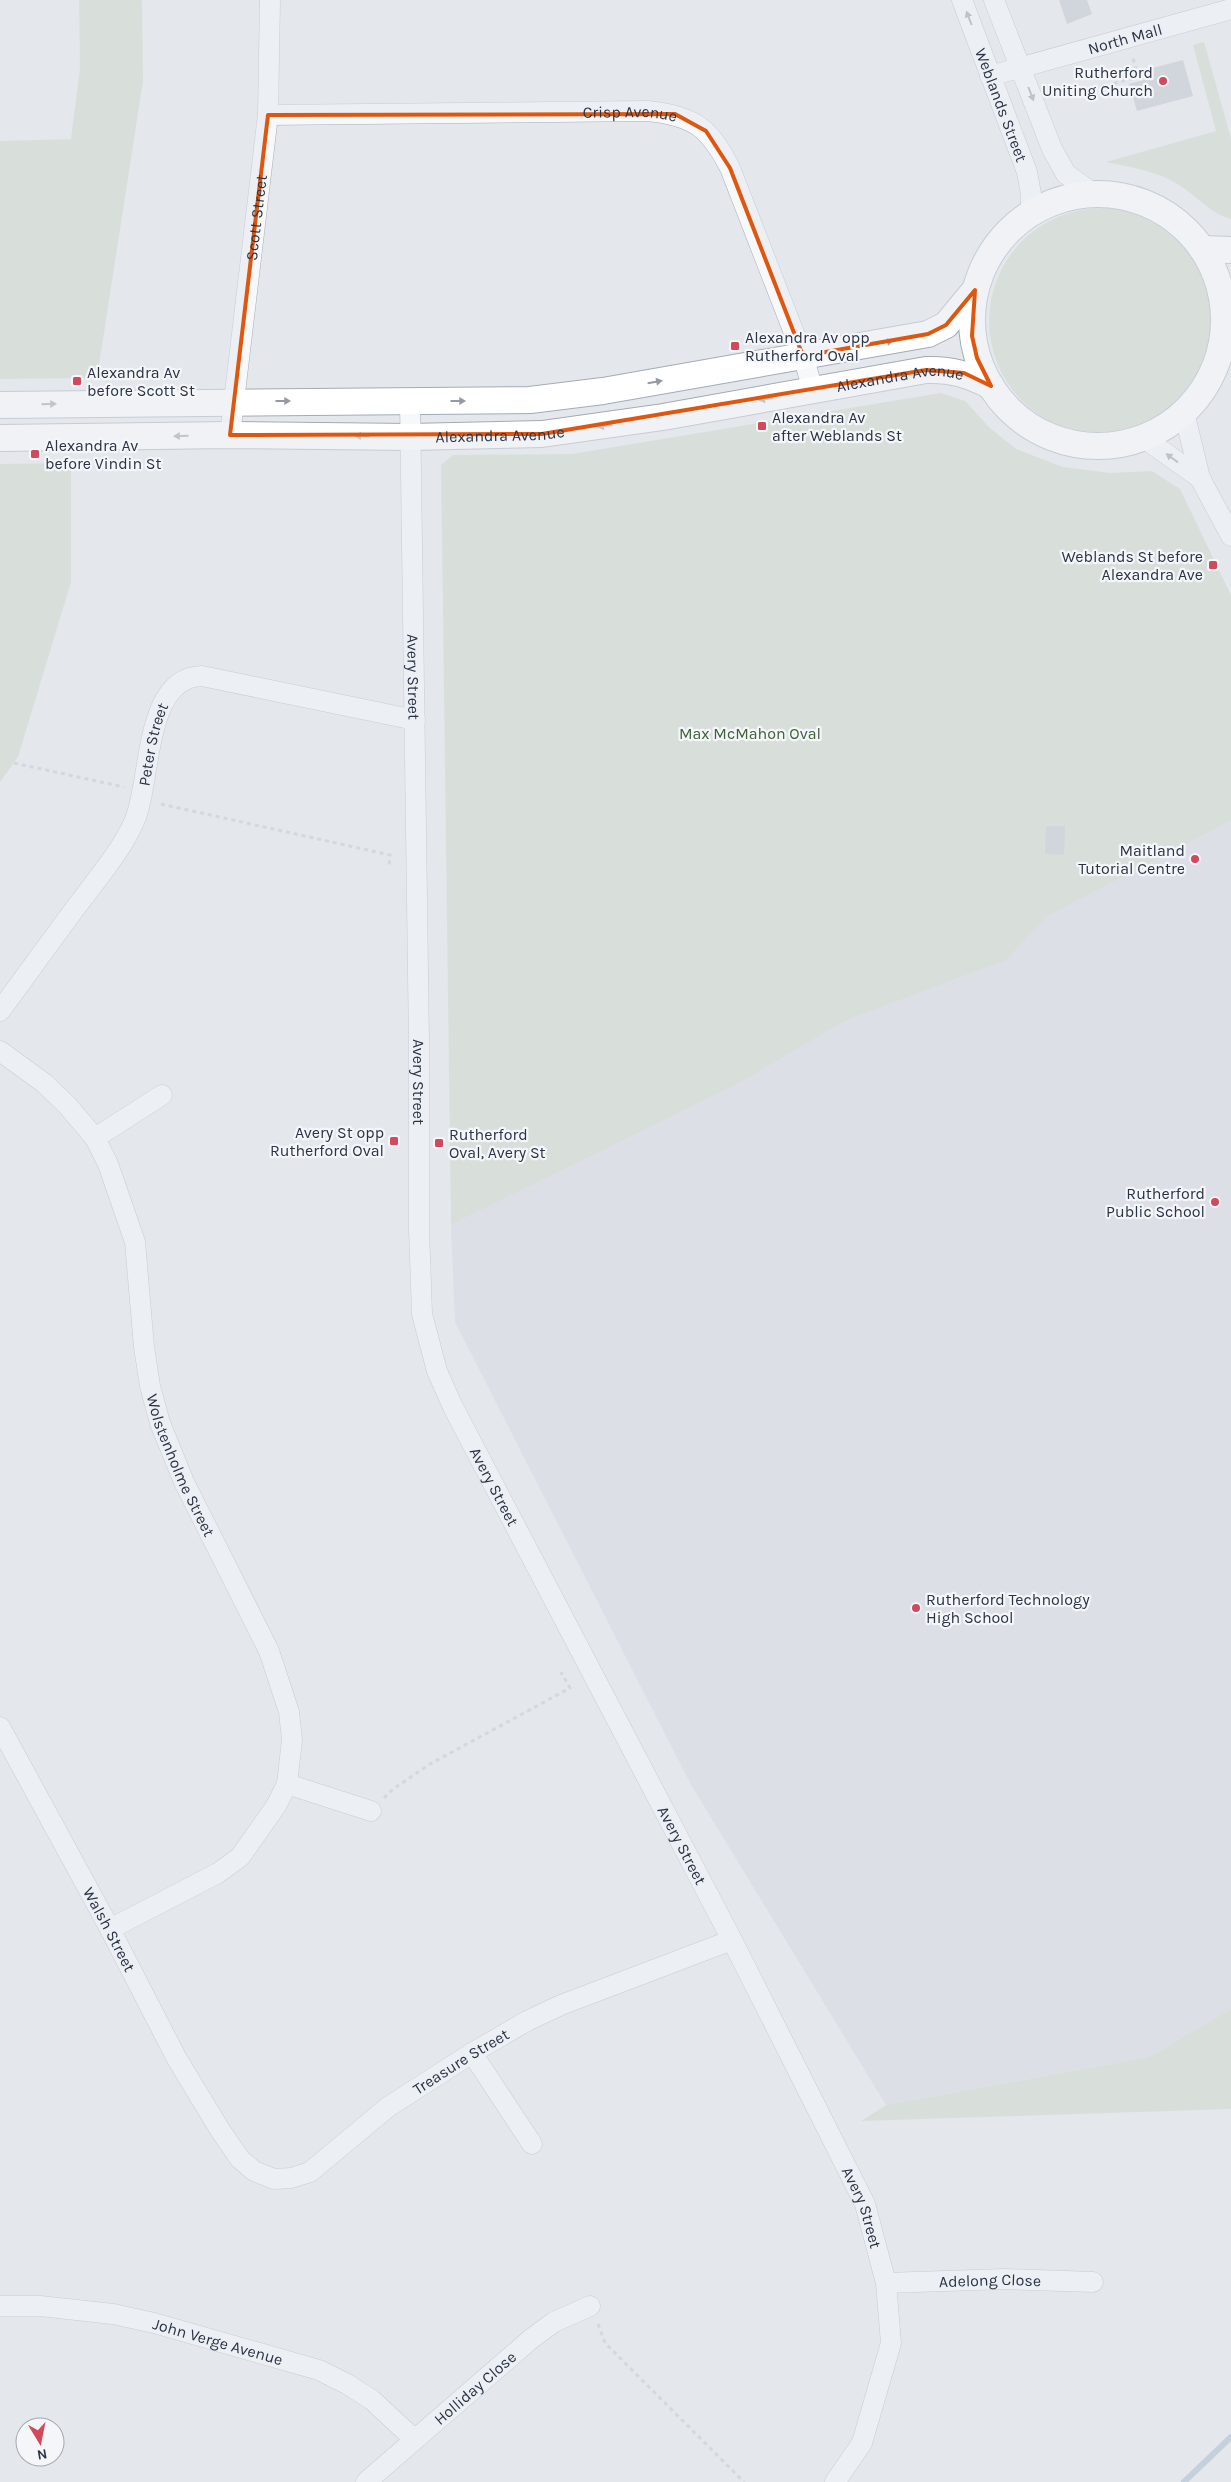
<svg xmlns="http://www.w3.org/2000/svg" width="1231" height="2482" viewBox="0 0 1231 2482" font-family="Karla,sans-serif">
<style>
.built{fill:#d2d6de}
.green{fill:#c9d6c5}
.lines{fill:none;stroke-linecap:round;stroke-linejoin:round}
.stream{stroke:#9fb4cc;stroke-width:6}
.building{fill:#bbc0ca}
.minor-casing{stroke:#a9aeb7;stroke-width:21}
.major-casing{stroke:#a3abb8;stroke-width:28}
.path{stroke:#c2c5cb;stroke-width:3;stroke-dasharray:4 4;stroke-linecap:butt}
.minor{stroke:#f7f8fa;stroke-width:20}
.major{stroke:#fff;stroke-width:26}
.oneway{fill:#9196a0}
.oneway2{fill:#959aa2}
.marked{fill:none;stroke:#df570f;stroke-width:4;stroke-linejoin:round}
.poi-dot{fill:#d1495b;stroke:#f4f6f9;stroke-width:2}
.labels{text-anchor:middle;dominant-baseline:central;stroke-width:4.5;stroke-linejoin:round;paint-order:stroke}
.street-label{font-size:16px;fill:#2b3445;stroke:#f4f6f9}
.poi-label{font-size:16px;fill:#2b3445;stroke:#f4f6f9;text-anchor:start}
.park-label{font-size:16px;fill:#3f6138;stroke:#f4f6f9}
</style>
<rect width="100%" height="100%" fill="#e4e7ec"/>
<polygon class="built" points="1231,821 1231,2009 1149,2057 886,2105 690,1783 455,1322 451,1225 740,1083 845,1021 1007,960 1046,917"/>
<g class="green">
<polygon points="79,0 142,0 143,81 97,378 0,379 0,141 71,139 80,68"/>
<path d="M1204,42L1231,138V219C1210,214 1195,194 1176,183C1155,171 1130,167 1106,162L1216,131L1193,45Z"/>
<circle cx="1102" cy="321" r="113"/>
<polygon points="941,393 965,401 990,428 1016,449 1063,467 1110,473 1152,471 1180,489 1231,595 1231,821 1046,917 1007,960 845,1021 740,1083 451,1225 441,465 453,455 572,454"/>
<polygon points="71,463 71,582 18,757 0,782 0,464"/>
<polygon points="1231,2009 1231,2109 861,2121 886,2105 1149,2057"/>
</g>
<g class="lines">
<polyline class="stream" points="1184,2482 1231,2437"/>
</g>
<g class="building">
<polygon points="1059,0 1087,0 1092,14 1067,24"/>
<polygon points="1183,60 1193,96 1137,111 1129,84 1147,79 1145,70"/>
<polygon points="1046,826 1065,826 1064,855 1045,854"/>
</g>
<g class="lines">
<defs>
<g id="minor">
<path id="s1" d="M962,0L1027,172L1031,194V213"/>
<polyline points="994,0 1052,149 1066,174 1094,194"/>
<path id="s2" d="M990,76L1231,9"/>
<path id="s3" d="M268,115L648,111C694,116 709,127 730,168L803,356L813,390"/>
<path id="s4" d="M410,401L419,1044V1229L422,1314L437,1371L453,1407L732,1940L865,2204L886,2283L891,2343L862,2443L835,2482"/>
<polyline points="1184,412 1200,478 1231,536"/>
<path id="s5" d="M230,435L268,115L270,0"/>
<polyline points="1144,438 1200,478"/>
<path id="s6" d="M0,1011C28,973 55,935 83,898C101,874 122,849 134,822C152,782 143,677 202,676L415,720"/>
<path id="s7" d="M0,1051L44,1083L67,1105L95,1138L108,1164L135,1242L144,1347L150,1386L160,1423L184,1482L269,1651L289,1712L292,1740L287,1784L276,1806L240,1857L218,1873L110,1929"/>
<polyline points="95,1138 162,1095"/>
<path id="s8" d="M0,1727L110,1929L177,2059L220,2130L240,2159L254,2171L274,2179L291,2178L310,2172L388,2107L472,2053L527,2021L561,2005L732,1940"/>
<polyline points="287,1784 371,1811"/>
<polyline points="472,2053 532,2144"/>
<path id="s9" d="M886,2283L1005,2279L1093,2282"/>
<path id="s10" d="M0,2306H40L113,2314L154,2323L319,2370L347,2384L372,2400L414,2439"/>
<path id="s11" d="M366,2482L531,2339L554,2322L590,2306"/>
</g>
<g id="major">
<circle cx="1098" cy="320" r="126"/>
<polyline points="1202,249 1231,250"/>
<polyline points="0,405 530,400 603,391 928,334 946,325 975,290"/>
<path id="s12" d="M0,438L230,435L410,437L542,434L663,417L926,370C952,369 969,375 991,386"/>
</g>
</defs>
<use href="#minor" class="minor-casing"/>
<use href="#major" class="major-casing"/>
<g class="path">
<polyline points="1094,97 1112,84 1138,77 1133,58"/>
<polyline points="14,763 124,787"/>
<polyline points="161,804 390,855 389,867"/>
<polyline points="384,1798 393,1789 430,1764 570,1688 561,1672"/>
<polyline points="598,2324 605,2343 744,2482"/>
</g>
<use href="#minor" class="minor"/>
<use href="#major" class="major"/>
</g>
<defs><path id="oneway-solid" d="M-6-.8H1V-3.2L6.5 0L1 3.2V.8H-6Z" transform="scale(1.25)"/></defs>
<g class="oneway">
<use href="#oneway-solid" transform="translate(969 18) rotate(-111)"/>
<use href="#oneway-solid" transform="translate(1031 94) rotate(69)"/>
<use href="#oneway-solid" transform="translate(1172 458) rotate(-144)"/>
</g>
<g class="oneway2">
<use href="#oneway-solid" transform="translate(886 342) rotate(-10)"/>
<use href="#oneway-solid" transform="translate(655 382) rotate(-10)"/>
<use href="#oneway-solid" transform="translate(766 399) rotate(170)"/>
<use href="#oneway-solid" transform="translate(283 401)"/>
<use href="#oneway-solid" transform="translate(458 401)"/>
<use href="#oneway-solid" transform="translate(49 404) rotate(-1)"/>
<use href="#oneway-solid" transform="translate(605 426) rotate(171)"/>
<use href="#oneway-solid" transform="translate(181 436) rotate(179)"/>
<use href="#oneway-solid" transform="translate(362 436) rotate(-179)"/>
</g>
<path d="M0 0H1231V2482H0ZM675,114L706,131L730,168L803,356L928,334L946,325L975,290L972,336L977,358L991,386L964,373L926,370L542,434L230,435L268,115Z" fill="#e4e7ec" fill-opacity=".55" fill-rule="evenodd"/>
<path class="marked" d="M675,114L706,131L730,168L803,356L928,334L946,325L975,290L972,336L977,358L991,386L964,373L926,370L542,434L230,435L268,115Z"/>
<g class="poi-dot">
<circle cx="1163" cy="81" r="5"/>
<rect x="730" y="341" width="10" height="10" rx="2.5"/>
<rect x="72" y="376" width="10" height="10" rx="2.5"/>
<rect x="757" y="421" width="10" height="10" rx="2.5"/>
<rect x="30" y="449" width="10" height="10" rx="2.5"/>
<rect x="1208" y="560" width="10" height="10" rx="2.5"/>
<circle cx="1195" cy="859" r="5"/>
<rect x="389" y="1136" width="10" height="10" rx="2.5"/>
<rect x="434" y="1138" width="10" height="10" rx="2.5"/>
<circle cx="1215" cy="1202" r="5"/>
<circle cx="916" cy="1608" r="5"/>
</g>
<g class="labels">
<g class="street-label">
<text stroke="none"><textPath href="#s2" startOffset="140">North Mall</textPath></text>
<text stroke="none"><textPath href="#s1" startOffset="112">Weblands Street</textPath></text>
<text stroke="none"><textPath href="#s3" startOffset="362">Crisp Avenue</textPath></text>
<text stroke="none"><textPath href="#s5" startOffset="219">Scott Street</textPath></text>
<text stroke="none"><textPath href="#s12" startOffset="905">Alexandra Avenue</textPath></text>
<text stroke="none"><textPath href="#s12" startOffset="500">Alexandra Avenue</textPath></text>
<text stroke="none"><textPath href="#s4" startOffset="276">Avery Street</textPath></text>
<text stroke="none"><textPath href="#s6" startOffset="312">Peter Street</textPath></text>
<text stroke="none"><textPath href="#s4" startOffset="681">Avery Street</textPath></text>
<text stroke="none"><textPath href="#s7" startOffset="471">Wolstenholme Street</textPath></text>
<text stroke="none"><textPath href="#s4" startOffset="1101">Avery Street</textPath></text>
<text stroke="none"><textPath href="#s4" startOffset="1506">Avery Street</textPath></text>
<text stroke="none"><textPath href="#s8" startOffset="230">Walsh Street</textPath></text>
<text stroke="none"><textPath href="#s8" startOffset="759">Treasure Street</textPath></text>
<text stroke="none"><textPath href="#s4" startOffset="1911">Avery Street</textPath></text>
<text stroke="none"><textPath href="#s9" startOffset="104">Adelong Close</textPath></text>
<text stroke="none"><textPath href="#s10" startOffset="222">John Verge Avenue</textPath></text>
<text stroke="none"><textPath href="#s11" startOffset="144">Holliday Close</textPath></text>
</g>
<g class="poi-label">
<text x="1153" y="72" text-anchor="end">Rutherford<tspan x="1153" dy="18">Uniting Church</tspan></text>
<text x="745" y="337">Alexandra Av opp<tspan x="745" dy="18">Rutherford Oval</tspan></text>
<text x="87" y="372">Alexandra Av<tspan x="87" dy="18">before Scott St</tspan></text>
<text x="772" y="417">Alexandra Av<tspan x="772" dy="18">after Weblands St</tspan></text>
<text x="45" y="445">Alexandra Av<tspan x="45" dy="18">before Vindin St</tspan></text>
<text x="1203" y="556" text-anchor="end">Weblands St before<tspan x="1203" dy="18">Alexandra Ave</tspan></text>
<text x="1185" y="850" text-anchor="end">Maitland<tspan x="1185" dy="18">Tutorial Centre</tspan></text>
<text x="384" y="1132" text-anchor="end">Avery St opp<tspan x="384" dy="18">Rutherford Oval</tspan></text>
<text x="449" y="1134">Rutherford<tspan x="449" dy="18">Oval, Avery St</tspan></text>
<text x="1205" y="1193" text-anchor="end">Rutherford<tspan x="1205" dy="18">Public School</tspan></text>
<text x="926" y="1599">Rutherford Technology<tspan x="926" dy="18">High School</tspan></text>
</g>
<g class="park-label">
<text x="750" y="733">Max McMahon Oval</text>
</g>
</g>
<g transform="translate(40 2442) rotate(170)"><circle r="24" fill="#f4f6f9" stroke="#a4a8b1"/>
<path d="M0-4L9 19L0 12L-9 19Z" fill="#d1495b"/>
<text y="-8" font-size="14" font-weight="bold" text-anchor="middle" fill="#2b3445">N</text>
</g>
</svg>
